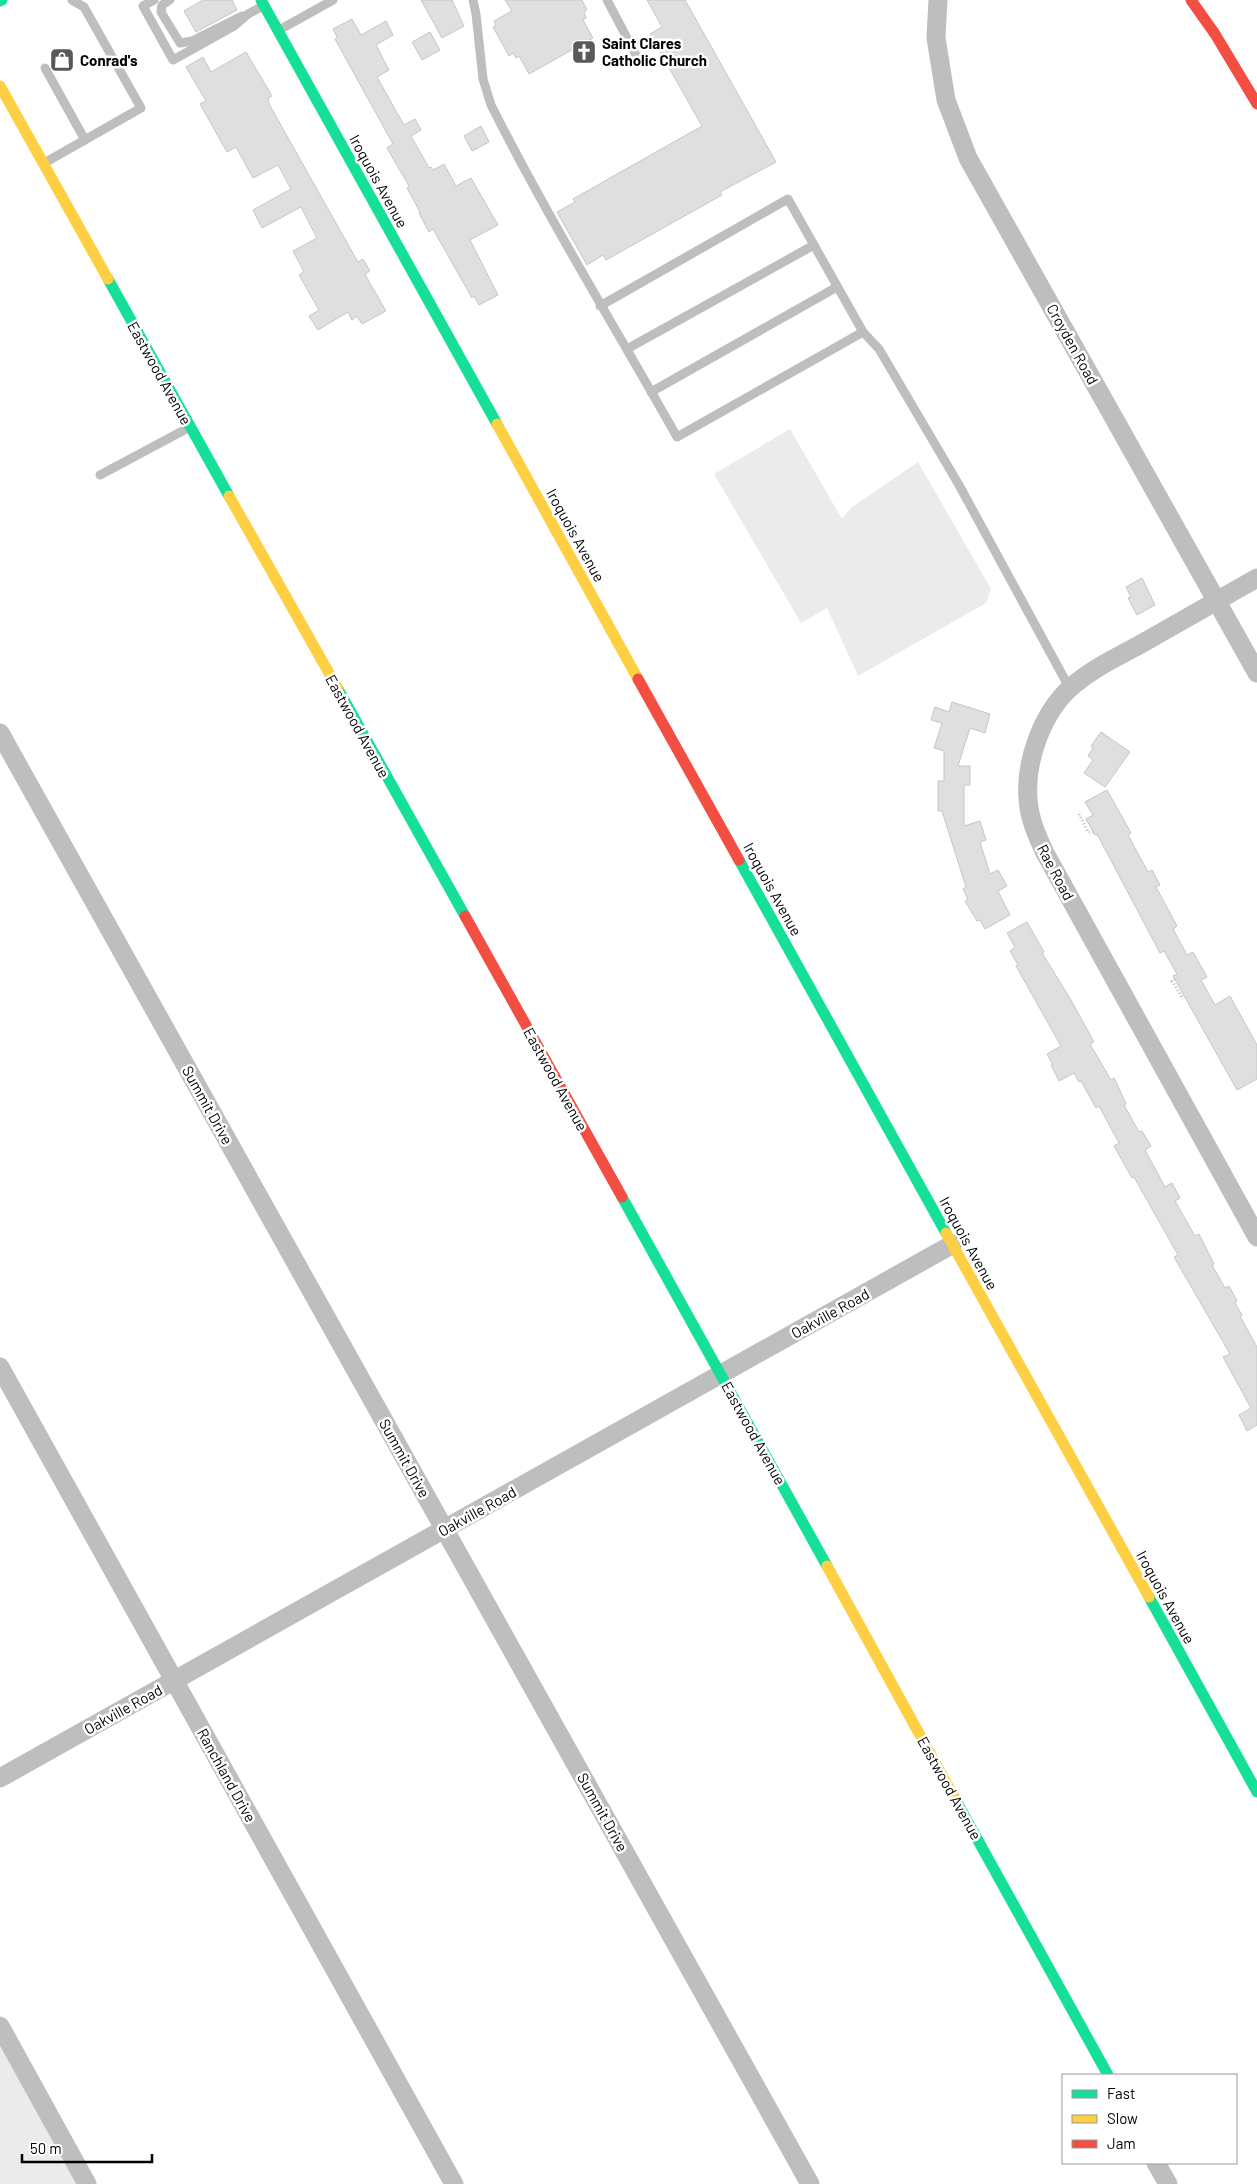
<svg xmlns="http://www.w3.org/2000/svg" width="1257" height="2184" viewBox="0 0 1257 2184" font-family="Barlow,sans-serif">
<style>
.green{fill:#ebebeb}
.building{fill:#dfdfdf;stroke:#c6c6c6}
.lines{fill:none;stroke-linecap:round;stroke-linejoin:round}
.path{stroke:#b9b9b9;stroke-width:3;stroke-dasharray:1 2.5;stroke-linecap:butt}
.lane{stroke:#bebebe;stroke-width:9}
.street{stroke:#bebebe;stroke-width:19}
.fast{stroke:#16e098;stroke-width:11}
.slow{stroke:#ffcf43;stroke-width:11}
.jam{stroke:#f24e42;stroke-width:11}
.labels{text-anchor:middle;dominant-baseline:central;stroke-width:5;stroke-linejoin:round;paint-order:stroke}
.poi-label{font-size:15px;font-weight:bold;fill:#000;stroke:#fff;text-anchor:start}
.street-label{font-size:15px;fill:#000;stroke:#fff}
</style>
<rect width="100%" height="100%" fill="#fff"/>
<g class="green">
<polygon points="790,429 842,519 852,507 918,462 991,589 986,603 858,676 827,608 801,623 714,474"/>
<polygon points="0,2026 87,2184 0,2184"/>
</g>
<g class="building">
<polygon points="203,0 232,0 237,10 196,32 184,11"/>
<polygon points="421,0 452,0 464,26 442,38"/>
<polygon points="505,0 582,0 587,10 584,12 586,18 583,20 593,38 529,74 519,56 516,58 513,53 509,56 493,27 496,25 494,21 512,11"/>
<polygon points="647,0 685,0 776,162 720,192 722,195 606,260 603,255 587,265 557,212 575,202 573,199 702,126 650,34 662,27"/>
<polygon points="352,19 361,35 386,21 393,35 376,45 389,70 377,77 404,125 415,119 421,130 411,136 429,168 431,167 433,170 444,164 456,186 471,178 498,225 470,240 498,295 479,305 474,296 472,298 433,229 429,232 419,213 420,212 407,188 409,186 387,148 393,144 335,39 337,37 333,29"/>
<polygon points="430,32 440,50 422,60 412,42"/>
<polygon points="246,52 272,96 268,98 269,104 355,257 358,262 363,259 370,271 365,274 367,278 386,311 362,324 357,316 352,320 348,312 318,330 309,316 319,310 299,275 304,272 293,251 317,238 301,207 262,228 253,210 291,189 278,165 253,178 236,147 227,152 200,104 206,101 186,67 203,57 211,72"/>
<polygon points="481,126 489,142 472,151 464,136"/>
<polygon points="1142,578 1155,605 1137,615 1128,598 1131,597 1126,587"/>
<polygon points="952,702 990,714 985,733 970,728 958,766 970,766 970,785 964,785 964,826 980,821 986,840 980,842 990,874 998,870 1007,886 998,891 1010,915 985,929 980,920 977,921 965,901 968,899 963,889 966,887 942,811 938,811 938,781 944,781 944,751 934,748 942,723 931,720 935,707 949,712"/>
<polygon points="1101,732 1130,752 1105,787 1084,773 1093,760 1088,756 1093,748 1091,746"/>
<polygon points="1107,790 1131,833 1128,835 1148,872 1152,870 1160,885 1156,887 1177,926 1173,929 1187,955 1193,952 1207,977 1201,980 1215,1005 1230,996 1257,1045 1257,1079 1237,1090 1173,976 1177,974 1164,951 1160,953 1097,834 1095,835 1086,819 1093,815 1085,802"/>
<polygon points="1027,922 1044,952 1042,953 1071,1000 1094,1042 1090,1044 1111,1080 1114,1078 1118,1086 1126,1104 1124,1105 1139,1132 1142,1131 1151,1146 1145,1150 1165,1187 1172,1183 1180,1198 1175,1201 1195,1236 1199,1234 1214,1264 1212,1265 1225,1288 1229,1286 1237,1301 1235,1303 1242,1315 1240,1316 1257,1347 1257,1425 1247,1431 1239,1415 1251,1408 1223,1357 1230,1354 1174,1257 1178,1255 1134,1177 1132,1178 1114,1146 1119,1143 1099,1106 1096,1108 1081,1081 1079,1082 1074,1073 1059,1081 1051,1065 1053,1065 1047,1054 1061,1046 1016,966 1018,965 1010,951 1015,947 1007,933"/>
</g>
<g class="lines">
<g class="path">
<polyline points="1079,814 1088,832 1094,832"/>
<polyline points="1175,979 1172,981 1183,999"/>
</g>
<g class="lane">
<polyline points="154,0 143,6 173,60 234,26 248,14 263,6"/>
<polyline points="170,0 162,5 161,12 180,43 192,41 242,16"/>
<path d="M473,0L476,14L483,79L491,105C548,218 615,327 677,437L863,332L788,199L600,306"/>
<polyline points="607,0 636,55"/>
<polyline points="281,29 333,0"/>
<polyline points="45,68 85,140"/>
<polyline points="46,162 141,108 84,7 72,0"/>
<polyline points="863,332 879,349 959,485 1070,689"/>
<polyline points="627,349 814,245"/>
<polyline points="651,392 837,287"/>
<polyline points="100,475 190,427"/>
</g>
<g class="street">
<polyline points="938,0 936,38 946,100 968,158 1257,673"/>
<path d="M1257,578C1218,600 1180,622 1141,644C1117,657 1091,669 1070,688C1042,714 1025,761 1028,799C1029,818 1037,836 1045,853L1257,1237"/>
<polyline points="0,733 810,2184"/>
<polyline points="0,1367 454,2184"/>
<polyline points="0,1778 953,1244"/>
<polyline points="0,2026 87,2184"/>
<polyline points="1156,2163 1168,2184"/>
</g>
<g class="fast">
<polyline points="261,0 497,424"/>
<polyline points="0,1 2,0"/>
<polyline points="108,279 229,496"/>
<polyline points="338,689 465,916"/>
<polyline points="739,860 946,1233"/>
<polyline points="622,1197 827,1566"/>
<polyline points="1149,1597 1257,1792"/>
<polyline points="954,1797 1108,2075"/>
</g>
<g class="slow">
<polyline points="0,86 108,279"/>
<polyline points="497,424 638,679"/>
<polyline points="229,496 338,689"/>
<polyline points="946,1233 1149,1597"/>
<polyline points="827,1566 954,1797"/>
</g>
<g class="jam">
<polyline points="1191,0 1215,34 1257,104"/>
<polyline points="638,679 739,860"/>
<polyline points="465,916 622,1197"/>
</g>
</g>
<defs>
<symbol id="church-square" viewBox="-11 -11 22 22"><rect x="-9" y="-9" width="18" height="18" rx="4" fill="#595959" stroke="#fff"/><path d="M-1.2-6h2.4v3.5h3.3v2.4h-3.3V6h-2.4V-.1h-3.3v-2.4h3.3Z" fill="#fff"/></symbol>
<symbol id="shop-square" viewBox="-11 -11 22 22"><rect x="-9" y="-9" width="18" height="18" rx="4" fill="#595959" stroke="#fff"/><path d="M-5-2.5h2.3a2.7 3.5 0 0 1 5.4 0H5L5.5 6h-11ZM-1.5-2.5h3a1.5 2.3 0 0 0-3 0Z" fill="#fff"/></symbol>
</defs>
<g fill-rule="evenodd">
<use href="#church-square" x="570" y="38" width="28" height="28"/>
<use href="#shop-square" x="48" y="46" width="28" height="28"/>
</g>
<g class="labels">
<g class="poi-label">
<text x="602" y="43">Saint Clares<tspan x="602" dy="17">Catholic Church</tspan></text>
<text x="80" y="60">Conrad's</text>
</g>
<g class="street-label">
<text transform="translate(379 181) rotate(61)">Iroquois Avenue</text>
<text transform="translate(1073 344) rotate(61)">Croyden Road</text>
<text transform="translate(160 373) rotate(61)">Eastwood Avenue</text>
<text transform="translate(576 535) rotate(61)">Iroquois Avenue</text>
<text transform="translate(358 726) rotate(61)">Eastwood Avenue</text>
<text transform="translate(1056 872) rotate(62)">Rae Road</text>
<text transform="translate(773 889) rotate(61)">Iroquois Avenue</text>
<text transform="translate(556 1079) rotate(61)">Eastwood Avenue</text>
<text transform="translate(208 1105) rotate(61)">Summit Drive</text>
<text transform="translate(969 1243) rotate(61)">Iroquois Avenue</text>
<text transform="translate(830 1313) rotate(-29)">Oakville Road</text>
<text transform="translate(754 1433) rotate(61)">Eastwood Avenue</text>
<text transform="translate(405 1458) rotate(61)">Summit Drive</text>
<text transform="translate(477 1511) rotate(-29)">Oakville Road</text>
<text transform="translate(1166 1597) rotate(61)">Iroquois Avenue</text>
<text transform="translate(123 1709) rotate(-29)">Oakville Road</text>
<text transform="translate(227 1775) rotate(61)">Ranchland Drive</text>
<text transform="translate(950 1788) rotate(61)">Eastwood Avenue</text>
<text transform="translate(603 1812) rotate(61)">Summit Drive</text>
</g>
</g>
<rect x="1062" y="2074" width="175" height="90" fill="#ffffff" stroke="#999999"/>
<rect x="1072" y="2090" width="25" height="8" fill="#16e098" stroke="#999999"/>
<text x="1107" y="2099" font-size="15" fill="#000000">Fast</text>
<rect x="1072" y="2115" width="25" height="8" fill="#ffcf43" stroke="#999999"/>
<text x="1107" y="2124" font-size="15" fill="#000000">Slow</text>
<rect x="1072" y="2140" width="25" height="8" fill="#f24e42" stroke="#999999"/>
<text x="1107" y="2149" font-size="15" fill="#000000">Jam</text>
<path d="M22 2154v8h130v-8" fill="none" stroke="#000000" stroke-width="2.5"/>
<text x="30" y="2154" font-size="15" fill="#000000" stroke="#ffffff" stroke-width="4" paint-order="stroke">50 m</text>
</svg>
